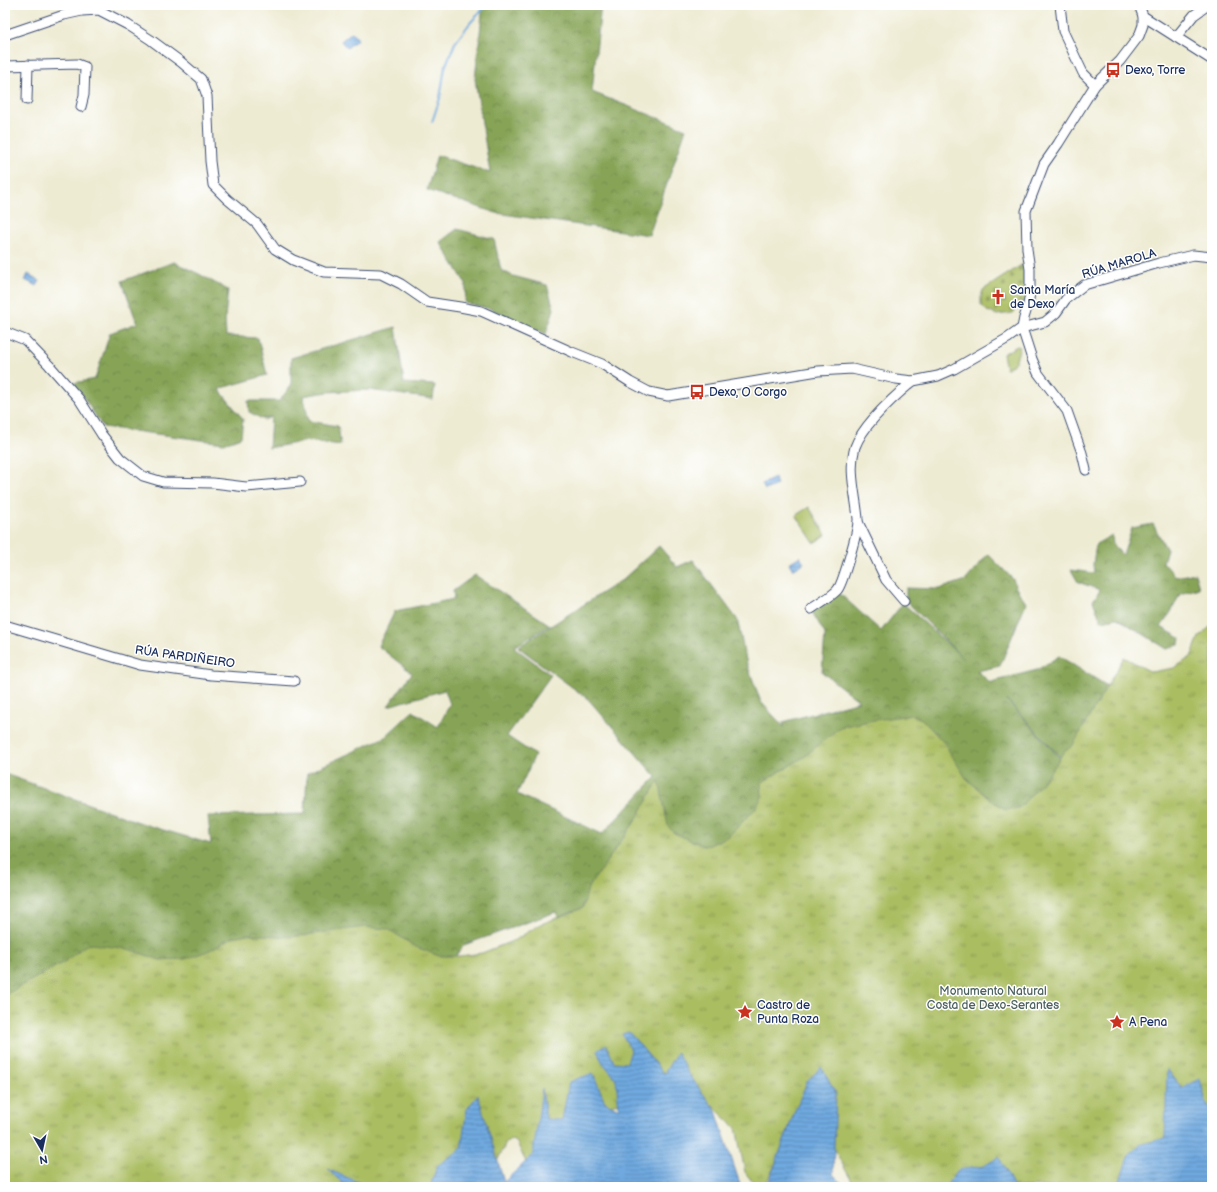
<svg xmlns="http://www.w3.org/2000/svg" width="1217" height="1192" viewBox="0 0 1217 1192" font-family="'Balsamiq Sans',sans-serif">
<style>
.forest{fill:url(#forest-crowns);stroke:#516a5a;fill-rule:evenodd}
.cemetery{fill:url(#cemetery-stones);stroke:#627660}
.park{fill:url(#park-tufts);stroke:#627660}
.pitch{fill:#aabd61;stroke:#627660}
.water{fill:url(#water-rules);stroke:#456c9e}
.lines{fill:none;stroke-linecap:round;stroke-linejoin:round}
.stream{stroke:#6fa9df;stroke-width:2}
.minor-casing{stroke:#3b4b70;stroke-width:11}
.minor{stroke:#fff;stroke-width:9}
.labels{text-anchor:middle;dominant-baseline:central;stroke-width:3;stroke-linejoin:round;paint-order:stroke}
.poi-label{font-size:12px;fill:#1b2f5e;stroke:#fff;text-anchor:start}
.street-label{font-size:12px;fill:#1b2f5e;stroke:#fff}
.park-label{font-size:12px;fill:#4d615f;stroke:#fff}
</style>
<defs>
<pattern id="forest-crowns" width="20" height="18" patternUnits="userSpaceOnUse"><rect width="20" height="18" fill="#87a457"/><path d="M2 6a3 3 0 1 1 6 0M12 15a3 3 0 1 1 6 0" fill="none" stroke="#6e864b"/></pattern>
<pattern id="cemetery-stones" width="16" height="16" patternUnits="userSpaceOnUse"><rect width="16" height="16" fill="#aabd61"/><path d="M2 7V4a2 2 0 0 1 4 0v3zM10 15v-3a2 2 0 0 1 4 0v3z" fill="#8a9a53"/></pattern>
<pattern id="park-tufts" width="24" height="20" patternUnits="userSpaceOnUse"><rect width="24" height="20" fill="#aabd61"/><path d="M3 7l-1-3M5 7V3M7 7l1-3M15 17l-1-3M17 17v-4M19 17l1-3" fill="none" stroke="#8a9a53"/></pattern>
<pattern id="water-rules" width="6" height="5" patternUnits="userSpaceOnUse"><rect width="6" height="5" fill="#6fa9df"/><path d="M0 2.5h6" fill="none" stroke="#5a8ab8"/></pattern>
</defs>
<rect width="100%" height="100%" fill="#fff"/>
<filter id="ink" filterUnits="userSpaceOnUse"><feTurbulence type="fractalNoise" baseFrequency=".025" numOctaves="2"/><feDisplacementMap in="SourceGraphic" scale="8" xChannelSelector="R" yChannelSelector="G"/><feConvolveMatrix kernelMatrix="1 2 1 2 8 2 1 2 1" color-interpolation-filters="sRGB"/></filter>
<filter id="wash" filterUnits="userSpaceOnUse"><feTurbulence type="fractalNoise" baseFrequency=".012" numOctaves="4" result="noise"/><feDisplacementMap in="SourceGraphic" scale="16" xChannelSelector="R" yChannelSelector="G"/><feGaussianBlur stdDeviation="0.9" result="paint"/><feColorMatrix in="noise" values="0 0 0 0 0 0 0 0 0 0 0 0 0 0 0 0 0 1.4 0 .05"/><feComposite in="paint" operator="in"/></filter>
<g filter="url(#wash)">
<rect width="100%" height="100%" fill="#eeebd3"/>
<g class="forest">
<polygon points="483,5 601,5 592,92 686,129 649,235 496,213 427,190 437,155 490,173 475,79"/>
<polygon points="457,229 494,239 501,270 513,276 547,285 554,309 546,334 491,309 465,303 466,284 440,242"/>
<polygon points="174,262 199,274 228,290 225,318 226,336 258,338 267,375 219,389 243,419 241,437 224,443 103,427 74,383 95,379 110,333 137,323 122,281"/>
<polygon points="396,327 404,383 435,385 433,399 369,390 328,392 303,396 309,421 338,426 341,445 308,441 269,448 271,417 264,420 249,412 248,401 279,401 291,386 291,358"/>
<polygon points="1153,524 1167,550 1163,562 1176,577 1195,573 1199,588 1180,594 1171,612 1161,627 1180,638 1179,645 1167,649 1117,618 1101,621 1093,601 1100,590 1078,582 1071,570 1094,573 1093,564 1096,544 1112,535 1113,545 1123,555 1132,528"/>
<path d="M659,546L677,567L693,560L737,619L747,664L761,702L784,727L783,722L859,701L822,672L825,634L812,612L838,592L881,631L903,603L964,659L906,601V588L939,589L966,580L988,554L1013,579L1016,588L1026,603L1000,666L977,671L993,685L991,682L1037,670L1059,656L1141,707L1212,954L578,965L556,912L464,945L428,992L5,1125V774L150,826L211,844L208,816L305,814L307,773L385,737L413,711L438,727L450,704L445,690L388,706L412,673L378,646L395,611L454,599L453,591L475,575L550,625L514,647L551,675L507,736L535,755L517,794L602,834L656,777L588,699L518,647L622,580ZM1007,700L1067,764L1092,793Z"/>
</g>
<polygon class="cemetery" points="1023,264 1025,286 1027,291 1026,299 1019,308 1013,313 997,315 987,311 981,305 981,297 983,290"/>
<g class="park">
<polygon points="1017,346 1020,347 1015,363 1006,369 1003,354"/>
<polygon points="1212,625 1212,1116 1121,1180 1116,1187 855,1187 830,1142 784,1147 764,1187 756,1187 745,1172 736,1128 702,1096 673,1073 658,1072 619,1103 609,1105 563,1125 532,1174 524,1158 517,1143 515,1141 511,1140 506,1143 493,1170 447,1187 5,1187 5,995 64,962 86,945 92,944 128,949 160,960 185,959 208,951 233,937 247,934 291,937 365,927 388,929 416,947 439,956 460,956 482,953 515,940 541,924 583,908 584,905 588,888 634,823 659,780 668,826 674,833 704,846 710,845 729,836 755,809 762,797 761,783 804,757 840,727 874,720 911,715 922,719 944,743 966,778 989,799 1006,810 1018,808 1020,807 1040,785 1055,766 1062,754 1073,745 1124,657 1151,672 1174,668 1191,657 1199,637"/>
</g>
<polygon class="pitch" points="809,507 826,535 814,543 796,515"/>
<g class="water">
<polygon points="352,32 358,39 347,48 341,41"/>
<polygon points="28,274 40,281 37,286 25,280"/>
<polygon points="775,478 777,485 765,490 762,484"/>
<polygon points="800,556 804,563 793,570 789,563"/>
<polygon points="629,1032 664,1074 677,1052 688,1073 716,1111 741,1187 430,1187 437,1166 461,1149 467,1109 478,1095 504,1182 533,1155 542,1089 546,1119 562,1120 569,1082 593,1073 605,1102 619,1109 616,1079 603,1063 597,1051 606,1044 614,1062 627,1063 631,1050 622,1034"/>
<polygon points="821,1067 836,1093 833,1174 845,1187 767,1187 796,1108 807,1082"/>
<polygon points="1167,1069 1182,1088 1200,1079 1207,1105 1212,1112 1212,1187 1118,1187 1128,1157 1139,1145 1165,1138"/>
<polygon points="999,1157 1014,1187 945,1187 958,1170 984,1166"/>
<polygon points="327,1169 370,1187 347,1187"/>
</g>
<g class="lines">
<polyline class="stream" points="432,122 440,98 445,67 455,43 470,23 487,5"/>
</g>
</g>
<g filter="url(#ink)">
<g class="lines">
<defs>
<g id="minor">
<polyline points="1060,5 1063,31 1083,73 1095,85"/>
<polyline points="1143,16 1212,60"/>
<polyline points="5,35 64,15 82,11 99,10 128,25 151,40 181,62 201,79 207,96 210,161 213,185 227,199 257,224 275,249 293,260 324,272 381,274 401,284 427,302 460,307 481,311 572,352 602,364 630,382 649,392 668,396 818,371 852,369 896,379 913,381 938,376 954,369 1008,338 1022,328 1024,318 1028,305 1030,293 1030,269 1027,249 1026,211 1044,164 1058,144 1095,85 1120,61 1139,36 1143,25 1143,16 1139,5"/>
<polyline points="1176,37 1194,15 1208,5"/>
<polyline points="5,66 77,64 85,67 84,95 81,107"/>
<polyline points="27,100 28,65"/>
<polyline points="5,332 25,340 49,365 79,399 102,435 120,458 143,476 163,482 213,483 246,487 300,482"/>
<polyline points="1086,470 1082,453 1067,411 1038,373 1032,359 1022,328 1045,322 1056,313 1066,299 1084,285 1159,263 1193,255 1212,257"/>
<polyline points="858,522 886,580 904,601"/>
<path d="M811,609C818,604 834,595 838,589C843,582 859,528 858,519C856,495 848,471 855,447C863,425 895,396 913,381"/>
<polyline points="5,625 140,665 211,675 294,681"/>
</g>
</defs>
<use href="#minor" class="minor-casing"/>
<use href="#minor" class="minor"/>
</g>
</g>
<defs>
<symbol id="bus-bare" viewBox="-9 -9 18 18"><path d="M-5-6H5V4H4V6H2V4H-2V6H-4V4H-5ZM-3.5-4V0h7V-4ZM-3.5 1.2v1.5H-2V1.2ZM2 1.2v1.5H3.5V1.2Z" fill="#c8321e" stroke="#fff" stroke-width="2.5" paint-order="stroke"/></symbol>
<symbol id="church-bare" viewBox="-9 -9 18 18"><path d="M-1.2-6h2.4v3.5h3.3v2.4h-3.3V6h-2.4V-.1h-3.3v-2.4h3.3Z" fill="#c8321e" stroke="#fff" stroke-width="2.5" paint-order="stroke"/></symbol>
<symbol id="sight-bare" viewBox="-9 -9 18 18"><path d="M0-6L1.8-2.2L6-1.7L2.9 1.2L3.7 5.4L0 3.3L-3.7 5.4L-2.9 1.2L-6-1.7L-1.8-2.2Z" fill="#c8321e" stroke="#fff" stroke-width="2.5" paint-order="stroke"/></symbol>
</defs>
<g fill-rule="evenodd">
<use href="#bus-bare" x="1102" y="59" width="22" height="22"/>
<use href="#church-bare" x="987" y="286" width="22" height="22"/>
<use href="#bus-bare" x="686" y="381" width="22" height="22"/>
<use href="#sight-bare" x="734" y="1001" width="22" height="22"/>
<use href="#sight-bare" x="1106" y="1011" width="22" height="22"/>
</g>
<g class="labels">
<g class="poi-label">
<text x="1125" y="70">Dexo, Torre</text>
<text x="1010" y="290">Santa María<tspan x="1010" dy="14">de Dexo</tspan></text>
<text x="709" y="392">Dexo, O Corgo</text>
<text x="757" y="1005">Castro de<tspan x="757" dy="14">Punta Roza</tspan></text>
<text x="1129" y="1022">A Pena</text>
</g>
<g class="street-label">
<text transform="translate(1119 264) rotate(-17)">RÚA MAROLA</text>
<text transform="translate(185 657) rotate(8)">RÚA PARDIÑEIRO</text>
</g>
<g class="park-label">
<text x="993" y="991">Monumento Natural<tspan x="993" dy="14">Costa de Dexo-Serantes</tspan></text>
</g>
</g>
<rect width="1217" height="1192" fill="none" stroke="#fff" stroke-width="20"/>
<g transform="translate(42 1150) rotate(171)" stroke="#ffffff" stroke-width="3" paint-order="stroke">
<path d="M0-3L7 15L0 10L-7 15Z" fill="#1b2f5e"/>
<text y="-6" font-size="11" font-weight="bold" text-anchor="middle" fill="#1b2f5e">N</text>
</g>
</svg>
